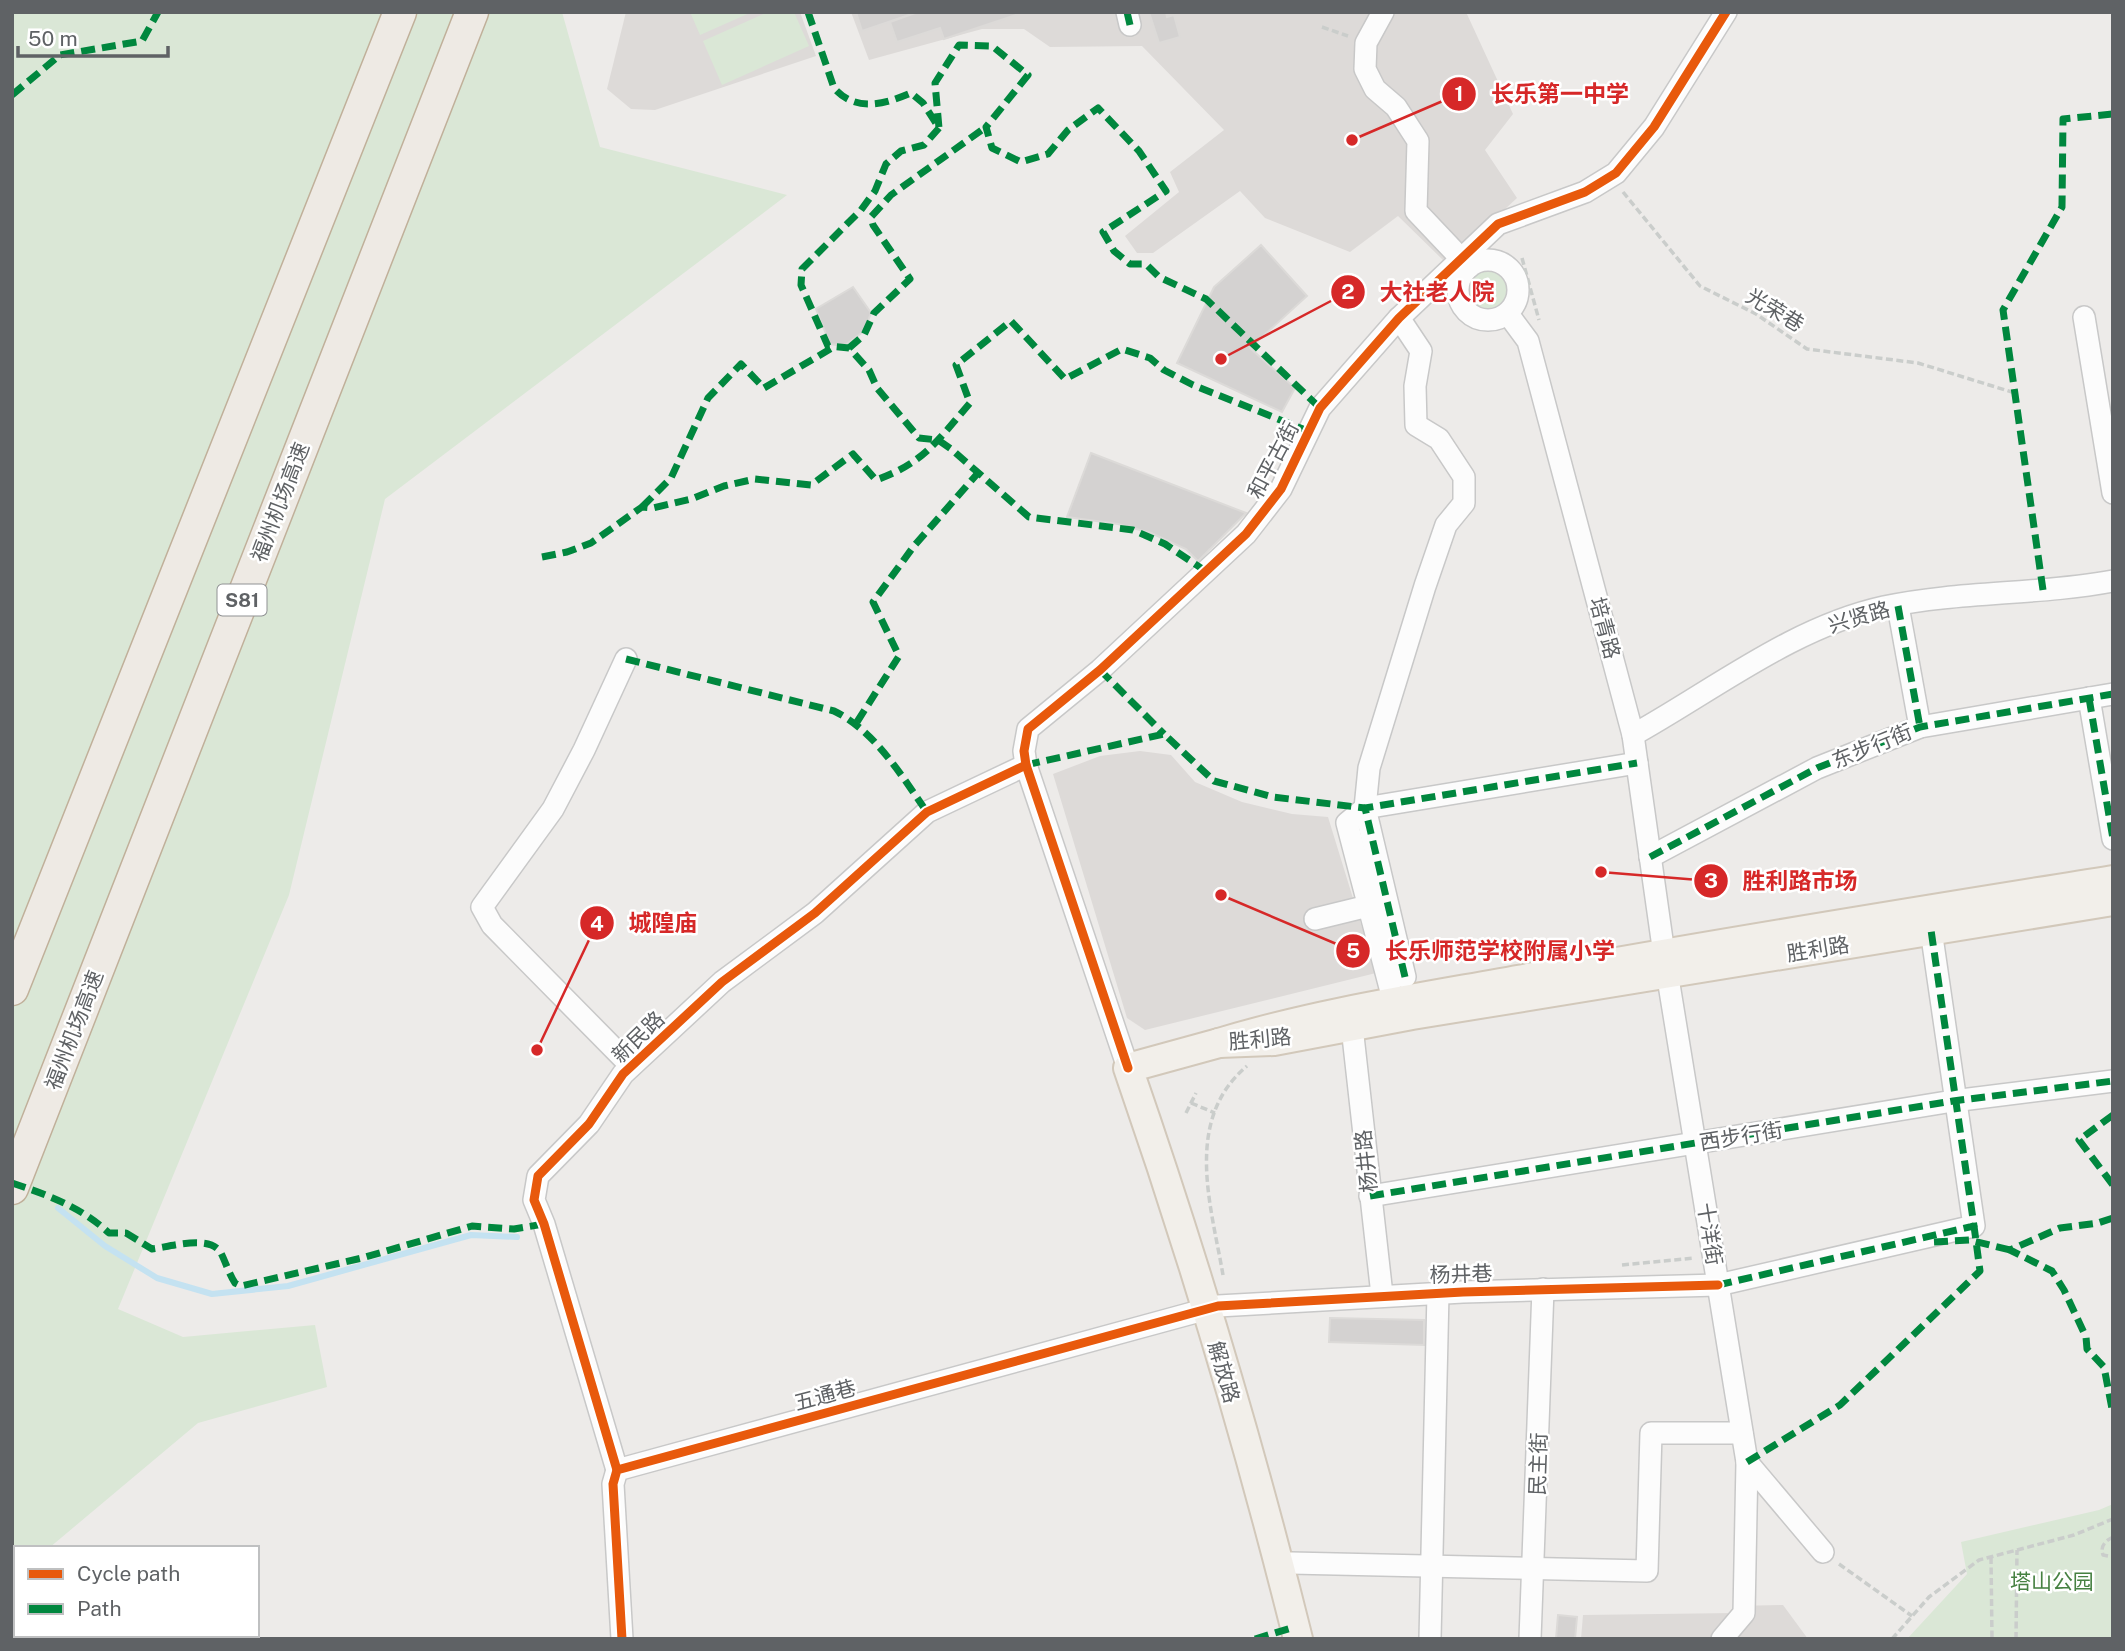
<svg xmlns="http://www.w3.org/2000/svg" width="2125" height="1651" viewBox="0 0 2125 1651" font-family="'Public Sans','Noto Sans SC',sans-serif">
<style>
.education{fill:#dddad8}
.green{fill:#dae7d6}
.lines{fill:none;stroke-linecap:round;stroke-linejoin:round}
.stream{stroke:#c4e2f1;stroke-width:6}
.building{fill:#d4d2d1;stroke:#dcdad8;stroke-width:2}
.minor-casing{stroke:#c8c8c8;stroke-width:24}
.major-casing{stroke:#d2c8ba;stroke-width:32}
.highway-casing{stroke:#c0b09a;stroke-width:35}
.path{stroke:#cacdcb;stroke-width:3.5;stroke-dasharray:7 3.5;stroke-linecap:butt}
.minor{stroke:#fcfcfc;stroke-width:21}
.major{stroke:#f2efea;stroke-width:28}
.highway{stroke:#eeeae4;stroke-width:32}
.quiet{stroke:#00873e;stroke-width:7;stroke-dasharray:14 7;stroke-linecap:butt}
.cycleway-casing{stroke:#fff;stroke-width:13}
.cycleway{stroke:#e8590c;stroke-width:9}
.labels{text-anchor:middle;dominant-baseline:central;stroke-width:5;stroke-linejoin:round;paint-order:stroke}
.shield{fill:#fff;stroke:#8f9193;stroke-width:2}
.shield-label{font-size:19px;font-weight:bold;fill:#5f6265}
.street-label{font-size:21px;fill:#5f6265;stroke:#fff}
.park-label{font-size:21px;fill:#468142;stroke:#fff}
.leader{fill:none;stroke:#d62828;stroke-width:2.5}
.callout-dot{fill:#d62828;stroke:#fff;stroke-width:2.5}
.mark-label{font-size:21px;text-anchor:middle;font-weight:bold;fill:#fff}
.callout-label{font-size:23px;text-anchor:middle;font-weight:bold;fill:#d62828;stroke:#fff;stroke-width:5;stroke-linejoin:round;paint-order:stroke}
</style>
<rect width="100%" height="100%" fill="#edebe9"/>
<g class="education">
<polygon points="626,12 800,12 816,56 655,110 631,109 607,89"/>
<polygon points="851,12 1466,12 1513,114 1485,150 1517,198 1465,246 1458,240 1443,260 1398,216 1350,252 1265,218 1240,191 1153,253 1137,253 1125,236 1179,192 1170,172 1224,130 1142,46 1050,47 1024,29 982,29 869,60"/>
<polygon points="1140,751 1171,755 1195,782 1242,802 1292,814 1328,817 1376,973 1145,1030 1127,1018 1053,774 1100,756"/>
<polygon points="1783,1605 1808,1639 1581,1639 1583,1615 1734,1613 1735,1606"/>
</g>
<g class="green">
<polygon points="12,12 562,12 600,147 787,195 385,499 289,895 118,1309 183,1337 315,1325 327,1387 198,1423 49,1548 16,1548 16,1592 12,1598"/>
<polygon points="690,12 752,12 700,35"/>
<polygon points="768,12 794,12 809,46 722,85 703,41"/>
<circle cx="1489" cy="290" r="21"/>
<polygon points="2113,1504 2113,1639 1907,1639 1967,1574 1961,1542 2099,1510"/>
</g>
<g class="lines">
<polyline class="stream" points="58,1208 105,1246 157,1278 212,1294 288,1286 471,1235 517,1237"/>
</g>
<g class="building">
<polygon points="856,12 908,12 909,15 862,31"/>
<polygon points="918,12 1015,12 1016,15 944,39 940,28 897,42 890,22"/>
<polygon points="1149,12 1166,12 1167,17 1174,15 1180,37 1159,43"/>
<polygon points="1261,245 1307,296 1250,348 1295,388 1282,412 1177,363 1214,287"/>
<polygon points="853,287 871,313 864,331 844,346 830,344 816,309"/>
<polygon points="1091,453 1246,513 1198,561 1186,549 1151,533 1118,524 1067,517"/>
<polygon points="1330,1318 1424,1320 1424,1345 1329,1342"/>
<polygon points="1558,1615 1577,1617 1575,1639 1556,1639"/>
</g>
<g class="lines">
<defs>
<g id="minor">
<polyline points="1127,12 1130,25"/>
<polyline points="1383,12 1366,43 1365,69 1375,89 1396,107 1418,141 1416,211 1469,267"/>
<circle cx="1488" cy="290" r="30"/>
<polyline points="1508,314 1528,341 1633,735 1664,954"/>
<polyline points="2084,317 2113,493"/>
<polyline points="1898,606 1920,727"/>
<polyline points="626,659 584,750 553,809 482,907 492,925 631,1066"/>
<polyline points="2089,698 2113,839"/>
<path d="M1633,735C1714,690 1793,627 1884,607C1959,591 2038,595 2113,581"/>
<polyline points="1650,857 1817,768 1920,727 2113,694"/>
<polyline points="1315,919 1368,906"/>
<polyline points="1667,972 1747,1462 1823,1552"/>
<polyline points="1405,977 1365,808 1637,763"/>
<polyline points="1394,1003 1347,823 1365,808 1369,768 1425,586 1446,525 1464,503 1464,477 1439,439 1416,425 1415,386 1421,351 1399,318"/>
<polyline points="1352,1027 1382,1295"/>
<polyline points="1128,1068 1026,765 1024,751 1028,729 1100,670 1246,534 1281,489 1320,408 1399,318 1498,224 1585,192 1616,173 1654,127 1726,12"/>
<polyline points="1370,1196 1953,1101 2113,1081"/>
<polyline points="617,1470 544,1224 534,1200 538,1176 589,1124 623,1074 722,982 815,913 927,812 1026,765"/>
<polyline points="1291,1563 1647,1571 1651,1433 1742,1433"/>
<polyline points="622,1639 613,1484 617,1470 1218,1306 1463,1292 1718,1285 1974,1226 1931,930"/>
<polyline points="1430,1639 1438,1293"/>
<polyline points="1530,1639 1543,1289"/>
<polyline points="1722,1639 1744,1613 1747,1462"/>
</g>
<g id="major">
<path d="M2113,880C1921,911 1730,941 1539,976C1432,996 1323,1011 1219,1043L1274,1041L1412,1015L2113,901"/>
<path d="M1219,1043L1128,1068C1193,1255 1250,1446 1298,1639"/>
</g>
<g id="highway">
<polyline points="12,989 400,12"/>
<polyline points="12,1188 472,12"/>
</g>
</defs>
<use href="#minor" class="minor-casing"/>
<use href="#major" class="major-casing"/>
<use href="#highway" class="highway-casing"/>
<g class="path">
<polyline points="1322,27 1348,36"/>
<polyline points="1623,192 1700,286 1756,314 1807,349 1918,363 2015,393"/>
<polyline points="1522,258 1539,320"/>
<polyline points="1191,1103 1215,1113"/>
<polyline points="1186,1113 1196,1093"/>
<polyline points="1622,1265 1695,1258"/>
<path d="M1223,1275C1211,1205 1183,1120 1247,1066"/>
<path d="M2113,1537C2105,1541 2100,1546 2103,1555L2113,1557"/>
<polyline points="1991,1557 1992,1639"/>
<polyline points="1839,1564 1912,1616"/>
<polyline points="1892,1639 1929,1597 1979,1560 2074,1535 2113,1519"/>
<polyline points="2016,1639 2017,1550"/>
</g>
<use href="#minor" class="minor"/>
<use href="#major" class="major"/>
<use href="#highway" class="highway"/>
<g class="quiet">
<path d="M808,12L834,88C856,113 885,104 911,93L923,103L939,128L935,83L959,45L992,46L1028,75L986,127L992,148L1021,162L1048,154L1068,130L1098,108L1139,151L1166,191L1103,232L1114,251L1130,264H1146L1159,277L1206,299L1320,408"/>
<polyline points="1127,12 1130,25"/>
<polyline points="12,95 60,55 142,41 158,12"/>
<polyline points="939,128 924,145 901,151 886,164 875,191 861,210 802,269 801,285 828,346 849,348 869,370 877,388 919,438 938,440 951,449 1029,517 1133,530 1165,544 1207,572"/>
<polyline points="849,348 864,335 874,313 910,279 873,225 871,217 891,195 986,127"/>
<polyline points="642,507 671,478 708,398 741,364 764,388 832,348"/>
<path d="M542,557L567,552L591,543L642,507L653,508L691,499L724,486L755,479L811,485L853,454L876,480C924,463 938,440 970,403L956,365L1011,321L1065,379L1122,349L1150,358L1164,370L1193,385L1308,431"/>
<polyline points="2043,590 2003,310 2062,207 2063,119 2113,114"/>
<polyline points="1898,606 1920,727"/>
<path d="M626,659L834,711C875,731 901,775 927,812"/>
<polyline points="1100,670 1164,734"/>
<polyline points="2089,698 2113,839"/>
<polyline points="857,722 899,656 873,602 914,546 978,473"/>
<polyline points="1026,765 1164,734 1214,781 1273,797 1365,808"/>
<polyline points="1650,857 1817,768 1920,727 2113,694"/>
<polyline points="1405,977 1365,808 1637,763"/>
<polyline points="2113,1115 2079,1140 2113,1185"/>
<path d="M12,1183C48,1195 81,1207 109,1233H126L152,1249C169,1247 210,1234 221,1253C226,1263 229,1274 235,1283L241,1286L362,1258L472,1226L514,1229L544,1224"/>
<polyline points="1370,1196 1953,1101 2113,1081"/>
<polyline points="2113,1218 2098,1223 2060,1228 2010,1250 2052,1271 2064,1290 2086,1337 2087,1349 2104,1367 2113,1414"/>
<polyline points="1934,1242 1969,1240 2010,1250"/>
<polyline points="1718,1285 1974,1226 1931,930"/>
<polyline points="1747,1462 1840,1405 1980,1271 1974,1226"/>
<polyline points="1255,1639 1295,1627"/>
</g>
<defs>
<g id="cycleway">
<polyline points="1128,1068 1026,765 1024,751 1028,729 1100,670 1246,534 1281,489 1320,408 1399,318 1498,224 1585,192 1616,173 1654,127 1726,12"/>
<polyline points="617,1470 544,1224 534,1200 538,1176 589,1124 623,1074 722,982 815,913 927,812 1026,765"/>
<polyline points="622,1639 613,1484 617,1470 1218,1306 1463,1292 1718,1285"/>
</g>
</defs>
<use href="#cycleway" class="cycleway-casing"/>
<use href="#cycleway" class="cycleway"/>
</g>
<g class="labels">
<rect class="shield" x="217.5" y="584.5" width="49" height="31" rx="5"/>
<g class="shield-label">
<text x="242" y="600">S81</text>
</g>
<g class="street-label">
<text transform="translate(1775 310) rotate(31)">光荣巷</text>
<text transform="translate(1273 460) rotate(-62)">和平古街</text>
<text transform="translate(280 502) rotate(-69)">福州机场高速</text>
<text transform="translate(1859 617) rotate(-16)">兴贤路</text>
<text transform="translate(1605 628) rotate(75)">培青路</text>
<text transform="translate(1872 746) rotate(-22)">东步行街</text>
<text transform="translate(1818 949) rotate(-9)">胜利路</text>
<text transform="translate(74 1030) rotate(-69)">福州机场高速</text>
<text transform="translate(638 1037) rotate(-44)">新民路</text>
<text transform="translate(1260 1039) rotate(-5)">胜利路</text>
<text transform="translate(1741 1136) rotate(-9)">西步行街</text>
<text transform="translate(1366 1161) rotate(-96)">杨井路</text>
<text transform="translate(1710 1234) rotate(81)">十洋街</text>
<text transform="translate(1461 1274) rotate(-2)">杨井巷</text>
<text transform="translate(1224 1372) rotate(74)">解放路</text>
<text transform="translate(825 1395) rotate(-15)">五通巷</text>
<text transform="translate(1538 1464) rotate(-88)">民主街</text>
</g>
<g class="park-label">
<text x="2052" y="1581">塔山公园</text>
</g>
</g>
<path class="leader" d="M1352 140L1459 94M1221 359L1348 292M1601 872L1711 881M537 1050L597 923M1221 895L1353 951"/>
<g class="callout-dot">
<circle cx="1352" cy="140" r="7"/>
<circle cx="1221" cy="359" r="7"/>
<circle cx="1601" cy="872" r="7"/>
<circle cx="537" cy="1050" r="7"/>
<circle cx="1221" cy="895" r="7"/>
<circle cx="1459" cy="94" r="18"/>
<circle cx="1348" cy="292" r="18"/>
<circle cx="1711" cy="881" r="18"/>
<circle cx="597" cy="923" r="18"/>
<circle cx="1353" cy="951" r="18"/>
</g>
<g class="mark-label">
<text x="1459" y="101">1</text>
<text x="1348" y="299">2</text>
<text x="1711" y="888">3</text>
<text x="597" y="931">4</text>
<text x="1353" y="958">5</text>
</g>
<g class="callout-label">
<text x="1560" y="102">长乐第一中学</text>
<text x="1437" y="300">大社老人院</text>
<text x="1800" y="889">胜利路市场</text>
<text x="663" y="931">城隍庙</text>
<text x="1500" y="959">长乐师范学校附属小学</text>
</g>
<rect width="2125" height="1651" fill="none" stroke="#5f6265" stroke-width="28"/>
<rect x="14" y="1546" width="245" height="91" fill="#ffffff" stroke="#bfc0c1" stroke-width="2"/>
<rect x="28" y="1569" width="35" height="10" fill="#e8590c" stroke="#bfc0c1" stroke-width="2"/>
<text x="77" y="1581" font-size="21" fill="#5f6265">Cycle path</text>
<rect x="28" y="1604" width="35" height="10" fill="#00873e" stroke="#bfc0c1" stroke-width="2"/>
<text x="77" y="1616" font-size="21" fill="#5f6265">Path</text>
<path d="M18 46v10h150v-10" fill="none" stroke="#5f6265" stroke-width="3.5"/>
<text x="28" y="46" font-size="21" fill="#5f6265" stroke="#ffffff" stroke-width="5" paint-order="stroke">50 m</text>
</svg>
